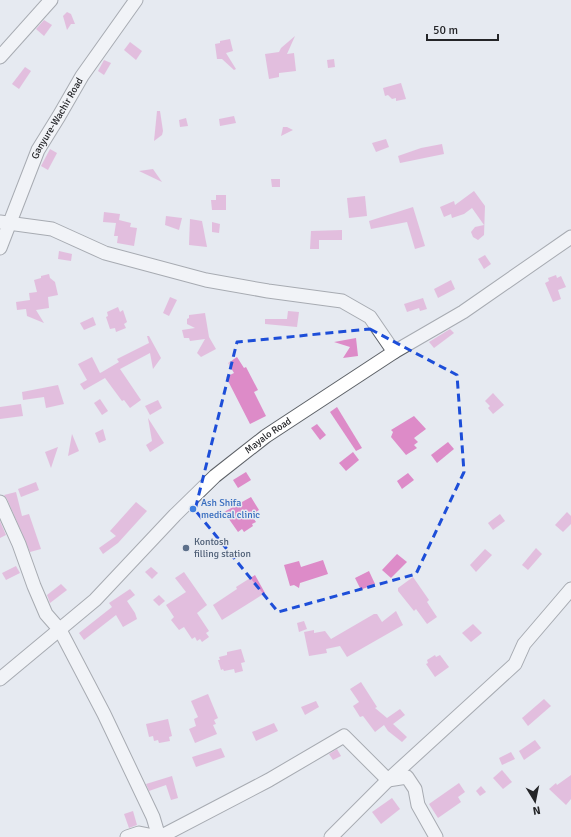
<svg xmlns="http://www.w3.org/2000/svg" width="571" height="837" viewBox="0 0 571 837" font-family="Signika,sans-serif">
<style>
.building{fill:#dd8bc8}
.lines{fill:none;stroke-linecap:round;stroke-linejoin:round}
.minor-casing{stroke:#5c6066;stroke-width:15}
.minor{stroke:#fff;stroke-width:13}
.marked{fill:none;stroke:#1d4ed8;stroke-width:3;stroke-dasharray:8 5;stroke-linejoin:round}
.shop-dot{fill:#3f7fe0;stroke:#e6eaf1;stroke-width:1.5}
.service-dot{fill:#5c6f8a;stroke:#e6eaf1;stroke-width:1.5}
.labels{text-anchor:middle;dominant-baseline:central;stroke-width:3;stroke-linejoin:round;paint-order:stroke}
.street-label{font-size:10px;fill:#242528;stroke:#e6eaf1}
.shop-label{font-size:10px;fill:#366cbe;stroke:#e6eaf1;text-anchor:start}
.service-label{font-size:10px;fill:#4e5e75;stroke:#e6eaf1;text-anchor:start}
</style>
<rect width="100%" height="100%" fill="#e6eaf1"/>
<g class="building">
<polygon points="67,12 71,14 75,24 71,24 67,30 63,16"/>
<polygon points="44,20 52,25 44,36 36,29"/>
<polygon points="295,36 287,54 294,53 296,71 279,73 279,77 269,79 265,54 279,52 281,48"/>
<polygon points="230,39 233,51 226,53 236,69 234,70 222,59 217,59 215,44 220,43 220,41"/>
<polygon points="130,42 142,51 136,60 124,50"/>
<polygon points="334,59 335,67 328,68 327,60"/>
<polygon points="104,60 111,63 104,75 98,71"/>
<polygon points="25,67 31,71 19,89 12,84"/>
<polygon points="401,83 406,99 396,101 396,98 392,99 388,95 385,96 383,88"/>
<polygon points="157,111 160,111 163,131 162,135 154,141"/>
<polygon points="234,116 236,123 220,126 219,119"/>
<polygon points="186,118 188,126 180,127 179,120"/>
<polygon points="283,127 287,127 293,130 281,136"/>
<polygon points="386,139 389,147 376,152 372,143"/>
<polygon points="442,144 444,154 400,163 398,156 421,148"/>
<polygon points="50,149 57,153 48,170 41,166"/>
<polygon points="153,169 162,182 139,171"/>
<polygon points="271,179 280,179 280,187 272,187"/>
<polygon points="474,191 485,206 484,235 478,240 473,237 471,232 475,227 484,225 472,208 464,214 452,218 451,214 444,217 440,207 454,201 455,205"/>
<polygon points="216,195 226,195 226,210 212,210 211,200 216,200"/>
<polygon points="365,196 367,216 349,218 347,198"/>
<polygon points="413,207 425,246 415,249 407,222 371,229 369,221"/>
<polygon points="104,212 120,214 119,220 131,223 130,227 137,228 134,246 117,243 118,236 114,236 116,223 103,222"/>
<polygon points="166,216 182,218 179,230 165,225"/>
<polygon points="190,219 202,221 207,247 189,245"/>
<polygon points="212,222 220,224 219,233 212,232"/>
<polygon points="342,230 342,240 319,240 319,249 310,249 311,231"/>
<polygon points="59,251 72,254 71,261 58,259"/>
<polygon points="485,255 491,264 484,269 478,259"/>
<polygon points="49,274 50,278 55,282 58,295 48,297 49,308 36,310 44,323 27,316 26,309 17,310 16,302 30,300 29,293 37,292 34,280 41,278 41,276"/>
<polygon points="556,275 557,278 561,276 566,287 558,290 561,299 553,302 545,283 549,281 548,278"/>
<polygon points="451,280 455,289 438,298 434,289"/>
<polygon points="170,297 177,300 169,316 163,313"/>
<polygon points="423,298 427,309 420,311 419,308 407,312 404,304"/>
<polygon points="118,307 120,312 123,310 127,322 124,324 126,328 116,332 115,328 110,329 106,317 108,316 107,312"/>
<polygon points="288,311 299,312 297,327 265,324 265,319 287,319"/>
<polygon points="205,313 209,337 216,349 201,357 197,353 205,339 190,341 189,338 184,338 182,330 195,328 187,324 187,319 189,318 189,315"/>
<polygon points="93,317 96,325 84,330 80,323"/>
<polygon points="450,329 454,333 434,348 429,342"/>
<polygon points="147,336 149,336 161,358 153,369 150,353 120,369 141,400 130,408 124,400 122,401 105,378 84,390 80,384 87,380 78,364 92,357 100,373 102,372 119,362 117,359 149,343"/>
<polygon points="356,338 358,356 343,358 350,347 334,342"/>
<polygon points="237,357 244,368 246,367 258,390 254,392 266,416 250,424 226,377 234,373 228,363"/>
<polygon points="58,385 64,404 46,408 44,397 23,400 22,392"/>
<polygon points="493,393 504,405 493,414 488,408 490,406 485,401"/>
<polygon points="100,399 108,411 102,415 94,403"/>
<polygon points="158,400 162,408 150,415 145,406"/>
<polygon points="21,404 23,416 0,419 0,407"/>
<polygon points="337,407 362,448 356,451 330,412"/>
<polygon points="414,416 426,429 414,438 418,442 414,445 417,448 406,455 391,437 393,432 391,430"/>
<polygon points="148,418 164,443 150,452 146,445 152,441"/>
<polygon points="317,424 326,435 320,440 311,428"/>
<polygon points="103,429 106,440 99,443 95,433"/>
<polygon points="72,434 79,451 68,456"/>
<polygon points="448,442 454,449 437,463 431,455"/>
<polygon points="58,447 51,468 45,452"/>
<polygon points="353,452 359,460 346,471 339,463"/>
<polygon points="246,472 251,480 238,488 233,480"/>
<polygon points="408,473 414,480 402,489 397,481"/>
<polygon points="36,482 39,490 21,497 18,489"/>
<polygon points="16,492 22,516 29,514 41,549 30,552 7,499 4,495"/>
<polygon points="251,497 259,510 256,512 259,516 254,519 256,522 252,524 253,526 244,532 242,529 238,532 224,512"/>
<polygon points="136,502 147,511 118,543 103,554 99,548 116,536 110,531"/>
<polygon points="567,512 571,516 571,524 563,532 555,525"/>
<polygon points="500,514 505,521 493,530 488,523"/>
<polygon points="0,521 6,535 0,538"/>
<polygon points="536,548 542,554 528,570 522,565"/>
<polygon points="485,549 492,555 476,572 470,565"/>
<polygon points="397,554 407,562 391,578 382,570"/>
<polygon points="323,560 328,574 300,583 299,588 294,585 290,586 284,565 299,561 301,567"/>
<polygon points="16,566 20,573 6,580 2,573"/>
<polygon points="151,567 158,573 152,579 145,572"/>
<polygon points="369,571 375,584 361,590 355,578"/>
<polygon points="184,572 207,605 197,613 209,631 206,633 209,637 202,642 200,639 197,641 195,637 192,639 184,627 179,630 171,620 174,617 166,605 186,592 175,578"/>
<polygon points="255,575 265,593 222,620 213,605 237,589 236,587"/>
<polygon points="413,577 429,600 427,602 437,617 427,624 416,609 414,611 398,591 398,588"/>
<polygon points="61,584 67,590 50,603 47,595"/>
<polygon points="130,589 135,595 127,601 135,613 137,619 123,627 116,615 84,640 79,633 112,607 109,603"/>
<polygon points="159,595 165,601 159,606 153,600"/>
<polygon points="396,611 403,625 347,657 340,646 326,649 327,653 309,656 304,632 314,630 314,633 325,631 331,639 374,614 377,614 382,622"/>
<polygon points="304,621 307,629 299,632 297,623"/>
<polygon points="473,624 482,633 471,642 462,633"/>
<polygon points="241,649 245,662 241,663 243,671 235,673 234,669 224,671 223,669 221,670 218,660 220,660 219,657 227,655 227,652"/>
<polygon points="435,655 436,657 440,655 449,667 435,677 426,664 428,663 427,660"/>
<polygon points="361,682 377,707 375,708 387,718 400,709 405,715 393,724 407,737 402,742 388,731 384,725 375,732 363,716 360,717 353,706 359,702 350,689"/>
<polygon points="208,694 218,718 214,720 216,724 213,725 217,734 195,743 189,729 196,726 194,719 198,717 191,701"/>
<polygon points="544,699 551,706 528,726 522,718"/>
<polygon points="316,701 319,707 305,715 301,707"/>
<polygon points="168,719 172,736 169,737 170,741 159,743 158,740 154,741 153,736 149,737 146,724"/>
<polygon points="274,723 278,731 256,741 252,732"/>
<polygon points="535,740 541,748 524,760 519,751"/>
<polygon points="221,748 225,757 196,767 192,757"/>
<polygon points="337,749 341,756 333,760 329,754"/>
<polygon points="511,752 515,759 502,765 499,758"/>
<polygon points="502,770 512,782 503,789 493,778"/>
<polygon points="571,775 571,799 566,805 549,789 556,783 557,785"/>
<polygon points="172,776 178,798 171,800 166,785 149,791 146,784"/>
<polygon points="459,783 465,792 458,797 461,802 438,818 429,804"/>
<polygon points="481,786 486,792 480,796 476,791"/>
<polygon points="392,798 400,809 381,824 372,812"/>
<polygon points="133,811 137,825 129,828 124,814"/>
</g>
<g class="lines">
<defs>
<g id="minor">
<polyline points="0,57 51,0"/>
<polyline points="0,222 52,229 105,253 206,280 268,291 342,301 370,317 394,352"/>
<path id="s1" d="M0,248L38,150L59,116L82,76L136,0"/>
<polyline points="0,502 19,544 34,586 46,614 60,630 104,714 153,817 159,837"/>
<path id="s2" d="M0,679L95,600L175,515L215,476L266,436L394,352L463,312L571,237"/>
<polyline points="127,837 139,833 159,837"/>
<polyline points="160,837 269,780 344,736 388,780 407,777 415,789 418,805 436,837"/>
<polyline points="331,837 388,780 515,664 524,644 571,589"/>
</g>
</defs>
<use href="#minor" class="minor-casing"/>
<use href="#minor" class="minor"/>
</g>
<path d="M0 0H571V837H0ZM370,329L457,375L464,472L416,574L278,612L195,510L237,342Z" fill="#e6eaf1" fill-opacity=".55" fill-rule="evenodd"/>
<path class="marked" d="M370,329L457,375L464,472L416,574L278,612L195,510L237,342Z"/>
<circle class="shop-dot" cx="193" cy="509" r="4"/>
<circle class="service-dot" cx="186" cy="548" r="4"/>
<g class="labels">
<g class="street-label">
<text stroke="none"><textPath href="#s1" startOffset="142">Ganyure-Wachir Road</textPath></text>
<text stroke="none"><textPath href="#s2" startOffset="363">Mayalo Road</textPath></text>
</g>
<g class="shop-label">
<text x="201" y="503">Ash Shifa<tspan x="201" dy="12">medical clinic</tspan></text>
</g>
<g class="service-label">
<text x="194" y="542">Kontosh<tspan x="194" dy="12">filling station</tspan></text>
</g>
</g>
<g transform="translate(535 801) rotate(170)" stroke="#e6eaf1" stroke-width="3" paint-order="stroke">
<path d="M0-3L7 15L0 10L-7 15Z" fill="#242528"/>
<text y="-6" font-size="11" font-weight="bold" text-anchor="middle" fill="#242528">N</text>
</g>
<path d="M427 34v6h71v-6" fill="none" stroke="#242528" stroke-width="2"/>
<text x="433" y="34" font-size="12" fill="#242528" stroke="#e6eaf1" stroke-width="3" paint-order="stroke">50 m</text>
</svg>
